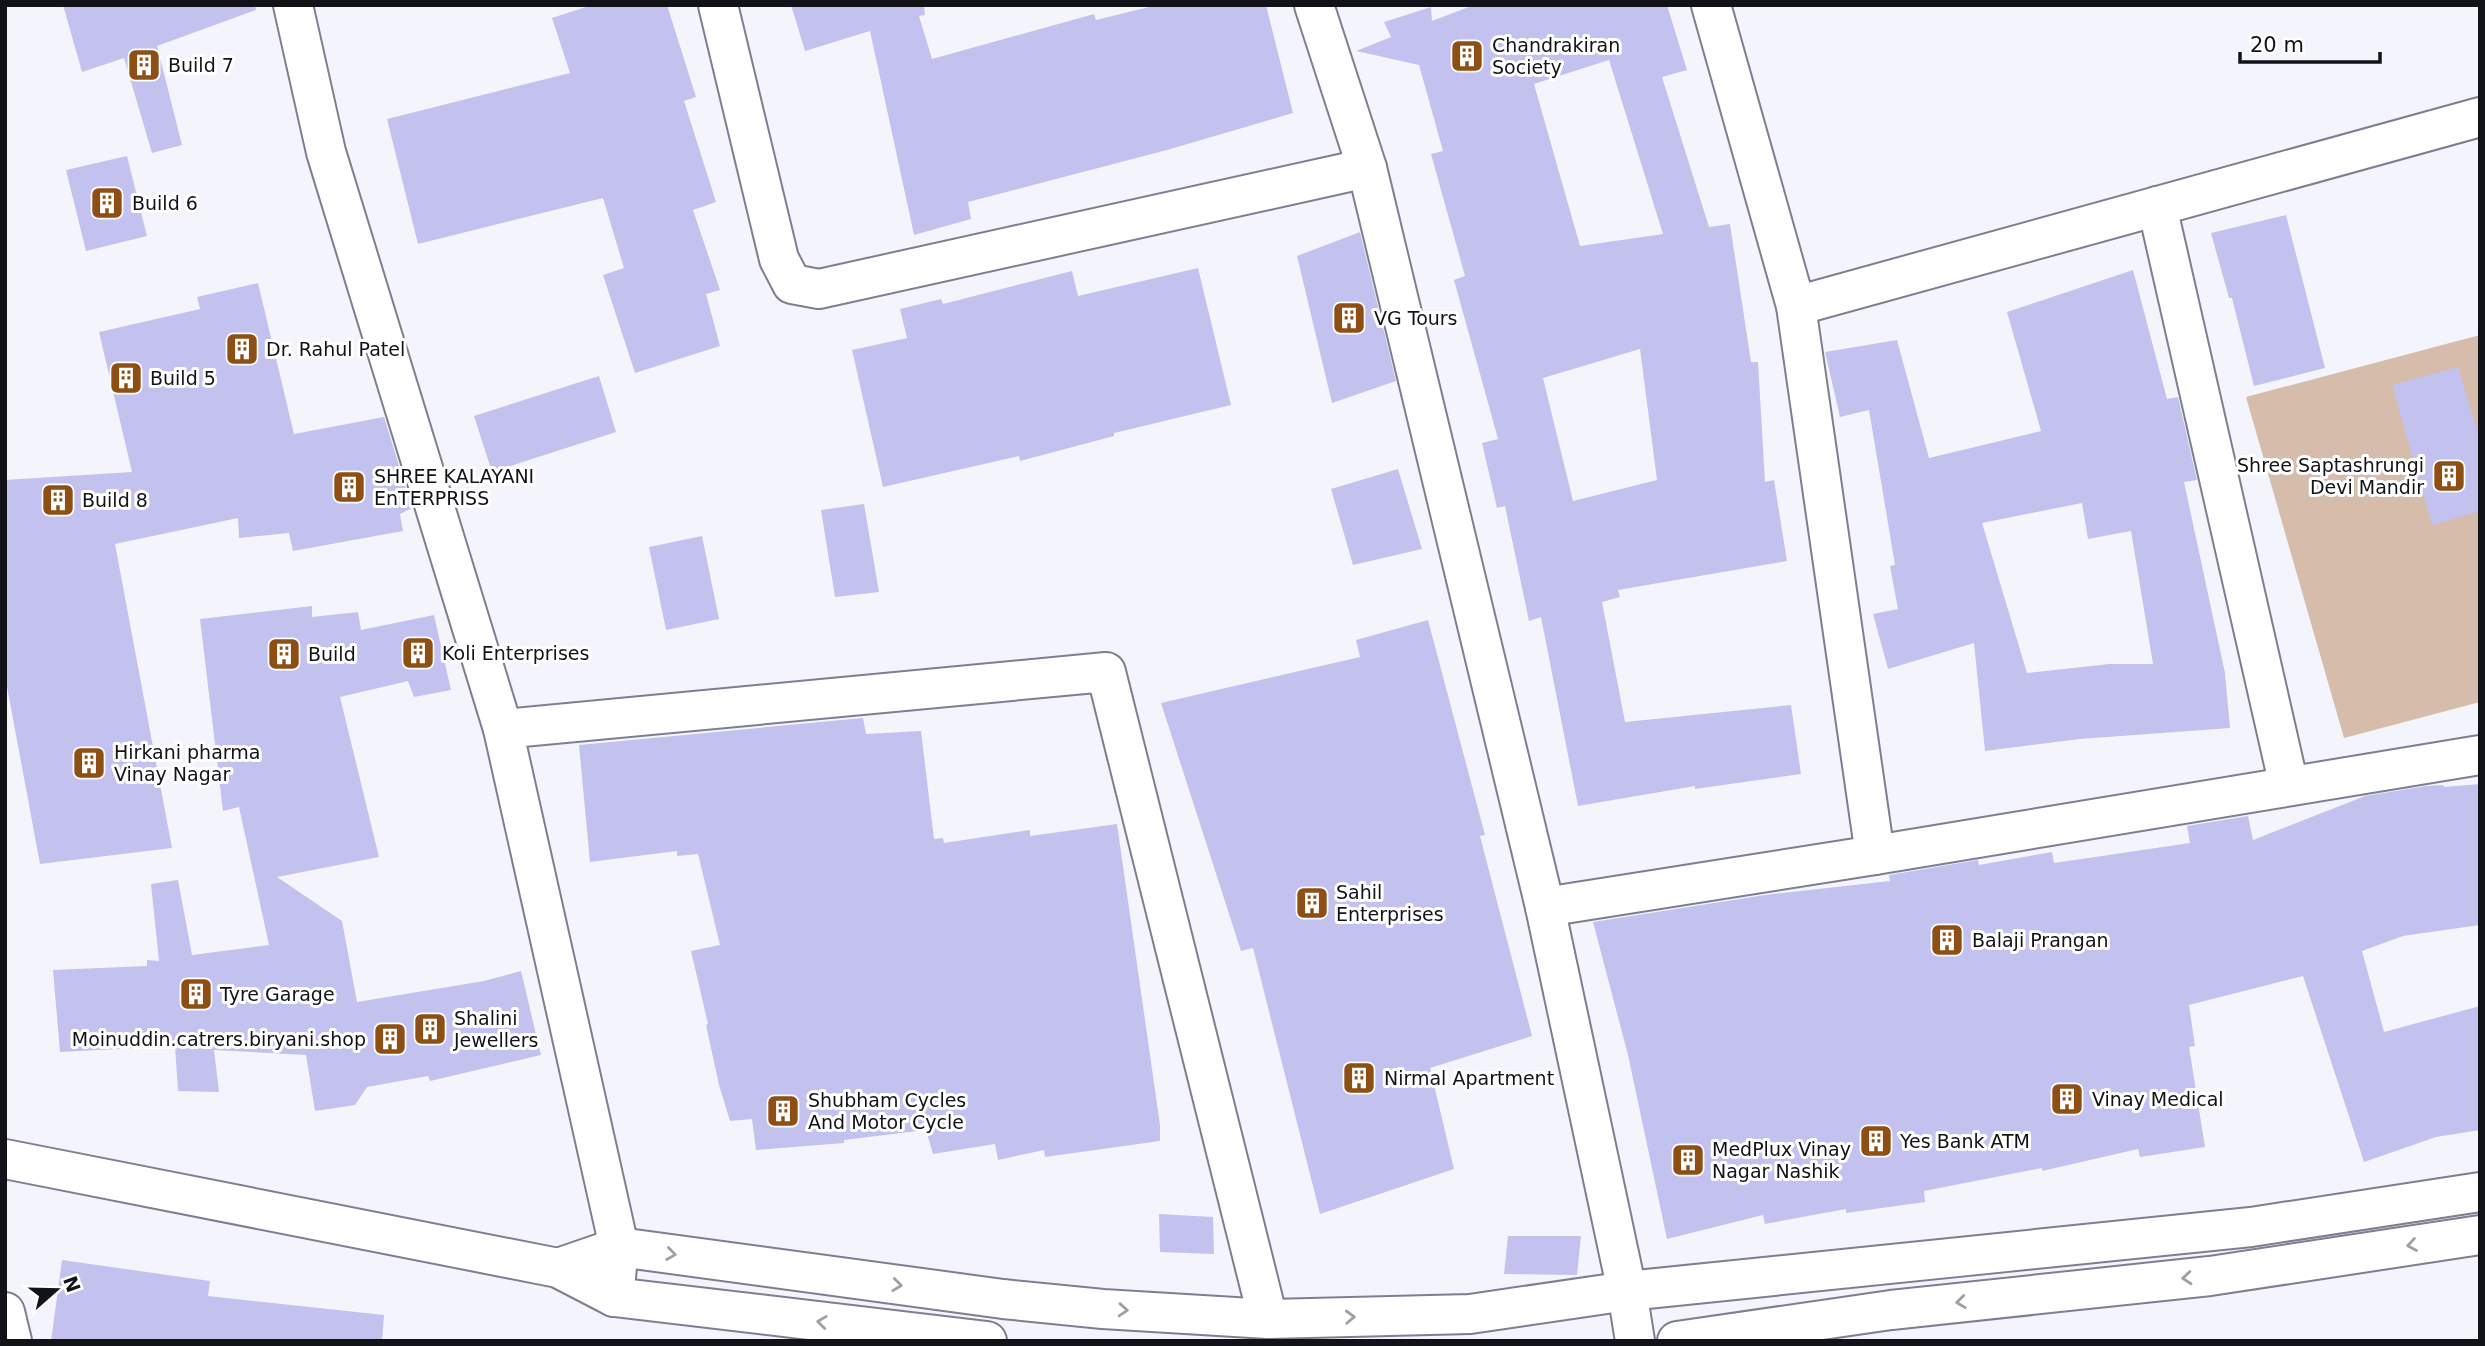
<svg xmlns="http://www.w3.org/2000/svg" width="2485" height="1346" viewBox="0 0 2485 1346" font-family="'DejaVu Sans',sans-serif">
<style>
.green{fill:#d6bcaa}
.building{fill:#c3c2ef;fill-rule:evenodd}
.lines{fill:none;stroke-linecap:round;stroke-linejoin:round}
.minor-casing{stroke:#7f7e90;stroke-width:42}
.secondary-casing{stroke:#7f7e90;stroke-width:42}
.minor{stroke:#fff;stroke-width:38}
.secondary{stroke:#fff;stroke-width:38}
.oneway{stroke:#a0a0a3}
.labels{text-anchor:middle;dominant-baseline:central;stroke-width:6;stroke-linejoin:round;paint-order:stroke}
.poi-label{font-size:19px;fill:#121219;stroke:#fff;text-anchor:start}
</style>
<rect width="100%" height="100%" fill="#f4f4fc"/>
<polygon class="green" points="2480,335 2480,702 2344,738 2246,397"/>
<g class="building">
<polygon points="63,5 255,5 256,10 157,46 182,145 152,153 124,58 82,72"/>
<polygon points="592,5 667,5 696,97 684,101 716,202 693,210 720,290 706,294 720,346 635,373 603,275 624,268 603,198 418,244 387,119 570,73 552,18"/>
<polygon points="791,5 924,5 925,15 919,16 932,59 1094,14 1096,20 1157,5 1266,5 1293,113 1167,150 968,202 971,219 914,235 870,31 805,51"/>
<path d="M1474,5H1667L1687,70L1662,77L1709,227L1730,224L1751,362H1758L1765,482L1774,480L1787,561L1618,590L1620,597L1602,602L1625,722L1791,705L1801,774L1695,789V786L1578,806L1541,617L1529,621L1505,506L1497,508L1482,443L1498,439L1454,280L1465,276L1431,154L1443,151L1419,65L1356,51L1391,37L1384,22L1431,7L1432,21ZM1609,60L1663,234L1580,246L1534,84ZM1640,349L1657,480L1573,501L1543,378Z"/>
<polygon points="127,156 147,236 86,251 66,170"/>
<polygon points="2286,215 2325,368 2254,386 2232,298 2229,298 2211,233"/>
<polygon points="1360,232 1396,381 1332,403 1297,256"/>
<polygon points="1198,268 1231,405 1114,433 1114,436 1020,461 1019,456 883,487 852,350 907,338 900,309 941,299 943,304 1072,271 1078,296"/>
<path d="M2133,270L2167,399L2178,397L2197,480L2184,482L2225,673L2230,728L2080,739L1985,751L1974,643L1888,669L1873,614L1898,609L1890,566L1895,565L1869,410L1840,417L1825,352L1897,340L1929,458L2041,431L2007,312ZM2082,503L2088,539L2131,531L2153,664H2109L2027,673L1982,523Z"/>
<polygon points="258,283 294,434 384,417 412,508 400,514 403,531 293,551 289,533 239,538 238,518 115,544 172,848 40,864 5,676 5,480 132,472 99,332 200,309 197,297"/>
<polygon points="2458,367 2480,440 2480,511 2432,525 2392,385"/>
<polygon points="599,376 616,432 492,472 474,416"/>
<polygon points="1398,469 1422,549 1353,565 1331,489"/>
<polygon points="864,504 879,592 835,597 821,510"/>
<polygon points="702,536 719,619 666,630 649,547"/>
<polygon points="312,606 312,617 358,612 361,630 434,615 451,690 414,697 408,681 340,697 379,857 277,877 342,921 357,1002 484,981 521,971 541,1055 430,1081 428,1076 367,1087 355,1105 315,1111 306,1055 214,1050 219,1092 178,1091 175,1046 60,1052 53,970 147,966 147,960 159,961 151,884 178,880 192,955 269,945 239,807 223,811 200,619"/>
<polygon points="1428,620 1485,835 1480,836 1532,1036 1430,1068 1454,1169 1320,1214 1253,948 1241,951 1161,703 1360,657 1356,640"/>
<polygon points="863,718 866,734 921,731 934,839 943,838 944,843 1030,830 1030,836 1117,824 1160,1125 1160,1141 1045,1157 1044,1150 998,1160 995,1144 933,1154 926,1130 844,1140 844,1143 756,1150 752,1119 730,1121 719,1085 706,1025 708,1024 691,951 720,945 698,854 677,856 677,851 590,862 579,745"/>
<polygon points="2480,784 2480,925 2403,936 2362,951 2384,1032 2480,1006 2480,1130 2436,1137 2364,1162 2303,976 2189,1005 2195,1046 2189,1047 2205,1147 2140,1157 2138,1149 2042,1171 2042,1168 1924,1191 1925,1202 1846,1213 1846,1209 1765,1224 1763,1215 1667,1239 1628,1055 1593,922 1765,895 1890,881 1889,875 1978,860 1979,865 2052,852 2054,863 2190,843 2187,826 2248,816 2253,840 2365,796 2426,786 2443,785 2444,787"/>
<polygon points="1159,1214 1213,1217 1214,1254 1160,1252"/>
<polygon points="1508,1236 1581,1236 1577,1275 1504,1274"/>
<polygon points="62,1260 210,1281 208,1296 384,1315 382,1341 51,1341"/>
</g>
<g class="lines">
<defs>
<g id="minor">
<polyline points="293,5 326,152 503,729"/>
<polyline points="718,5 779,259 792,284 819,289 1367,168"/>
<polyline points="1314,5 1367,168 1545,907 1627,1291 1635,1341"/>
<polyline points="1711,5 1796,306 1875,855"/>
<polyline points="2157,206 2289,786"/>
<polyline points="1796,306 2480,117"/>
<polyline points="1545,907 1875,855 2480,755"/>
<polyline points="614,1297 619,1247 503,729 1106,672 1268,1319"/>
<polyline points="5,1312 12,1341"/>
</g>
<g id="secondary">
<polyline points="5,1159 558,1268 614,1297 987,1341"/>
<polyline points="558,1268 619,1247 1003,1299 1103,1309 1268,1319 1470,1314 1627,1291 2251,1227 2480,1192"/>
<polyline points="1677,1341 1891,1310 2210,1276 2480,1235"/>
</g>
</defs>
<use href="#minor" class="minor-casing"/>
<use href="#secondary" class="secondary-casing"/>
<use href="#minor" class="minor"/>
<use href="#secondary" class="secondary"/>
</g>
<defs><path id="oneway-chevron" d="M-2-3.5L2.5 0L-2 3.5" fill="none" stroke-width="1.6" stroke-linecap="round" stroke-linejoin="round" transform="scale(1.75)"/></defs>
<g class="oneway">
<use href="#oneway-chevron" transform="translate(2412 1245) rotate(171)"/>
<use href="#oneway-chevron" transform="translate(671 1254) rotate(8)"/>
<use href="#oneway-chevron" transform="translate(2187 1278) rotate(175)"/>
<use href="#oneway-chevron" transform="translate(897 1285) rotate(7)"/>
<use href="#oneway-chevron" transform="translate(1961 1302) rotate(173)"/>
<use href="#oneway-chevron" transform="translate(1123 1310) rotate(4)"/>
<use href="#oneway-chevron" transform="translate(1350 1317) rotate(-2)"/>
<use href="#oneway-chevron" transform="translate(822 1322) rotate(-173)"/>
</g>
<defs>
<symbol id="building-square" viewBox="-11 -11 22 22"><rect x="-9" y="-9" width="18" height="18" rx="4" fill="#8e4f15" stroke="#fff"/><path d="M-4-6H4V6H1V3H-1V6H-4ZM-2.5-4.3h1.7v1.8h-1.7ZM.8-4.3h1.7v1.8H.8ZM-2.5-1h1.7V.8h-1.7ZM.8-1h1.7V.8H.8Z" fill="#fff"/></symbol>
</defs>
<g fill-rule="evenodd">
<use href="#building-square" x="1448" y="37" width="38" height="38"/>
<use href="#building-square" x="125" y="46" width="38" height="38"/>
<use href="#building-square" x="88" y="184" width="38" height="38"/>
<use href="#building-square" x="1330" y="299" width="38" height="38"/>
<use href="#building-square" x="223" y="330" width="38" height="38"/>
<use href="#building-square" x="107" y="359" width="38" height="38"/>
<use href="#building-square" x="2430" y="457" width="38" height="38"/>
<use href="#building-square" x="330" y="468" width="38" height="38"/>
<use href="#building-square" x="39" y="481" width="38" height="38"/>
<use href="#building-square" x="399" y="634" width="38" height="38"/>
<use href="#building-square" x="265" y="635" width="38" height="38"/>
<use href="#building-square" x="70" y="744" width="38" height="38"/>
<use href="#building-square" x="1293" y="884" width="38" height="38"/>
<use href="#building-square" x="1928" y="921" width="38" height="38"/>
<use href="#building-square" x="177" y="975" width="38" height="38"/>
<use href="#building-square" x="411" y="1010" width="38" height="38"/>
<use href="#building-square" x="371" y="1020" width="38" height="38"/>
<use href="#building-square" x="1340" y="1059" width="38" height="38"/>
<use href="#building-square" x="2048" y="1080" width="38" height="38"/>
<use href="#building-square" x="764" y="1092" width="38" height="38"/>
<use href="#building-square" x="1857" y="1122" width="38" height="38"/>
<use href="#building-square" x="1669" y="1141" width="38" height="38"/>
</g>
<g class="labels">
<g class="poi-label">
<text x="1492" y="45">Chandrakiran<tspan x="1492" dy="22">Society</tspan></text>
<text x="168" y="65">Build 7</text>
<text x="132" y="203">Build 6</text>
<text x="1374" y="318">VG Tours</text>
<text x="266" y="349">Dr. Rahul Patel</text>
<text x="150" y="378">Build 5</text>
<text x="2424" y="465" text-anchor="end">Shree Saptashrungi<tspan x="2424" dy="22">Devi Mandir</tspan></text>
<text x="374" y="476">SHREE KALAYANI<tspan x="374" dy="22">EnTERPRISS</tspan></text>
<text x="82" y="500">Build 8</text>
<text x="442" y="653">Koli Enterprises</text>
<text x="308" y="654">Build</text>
<text x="114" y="752">Hirkani pharma<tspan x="114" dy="22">Vinay Nagar</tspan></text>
<text x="1336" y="892">Sahil<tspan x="1336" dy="22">Enterprises</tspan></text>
<text x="1972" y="940">Balaji Prangan</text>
<text x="220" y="994">Tyre Garage</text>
<text x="454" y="1018">Shalini<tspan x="454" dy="22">Jewellers</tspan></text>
<text x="366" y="1039" text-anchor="end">Moinuddin.catrers.biryani.shop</text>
<text x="1384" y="1078">Nirmal Apartment</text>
<text x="2092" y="1099">Vinay Medical</text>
<text x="808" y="1100">Shubham Cycles<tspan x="808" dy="22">And Motor Cycle</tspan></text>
<text x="1900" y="1141">Yes Bank ATM</text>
<text x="1712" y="1149">MedPlux Vinay<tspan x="1712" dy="22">Nagar Nashik</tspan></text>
</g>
</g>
<rect width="2485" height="1346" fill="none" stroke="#121219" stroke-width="14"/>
<g transform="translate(56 1290) rotate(70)" stroke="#ffffff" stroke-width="5" paint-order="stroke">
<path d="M0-5L12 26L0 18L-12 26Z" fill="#121219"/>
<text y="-10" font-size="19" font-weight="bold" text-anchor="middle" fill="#121219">N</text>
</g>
<path d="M2240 52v10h140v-10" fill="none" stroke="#121219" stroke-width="3.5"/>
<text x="2250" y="52" font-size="21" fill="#121219" stroke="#ffffff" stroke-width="5" paint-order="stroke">20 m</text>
</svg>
